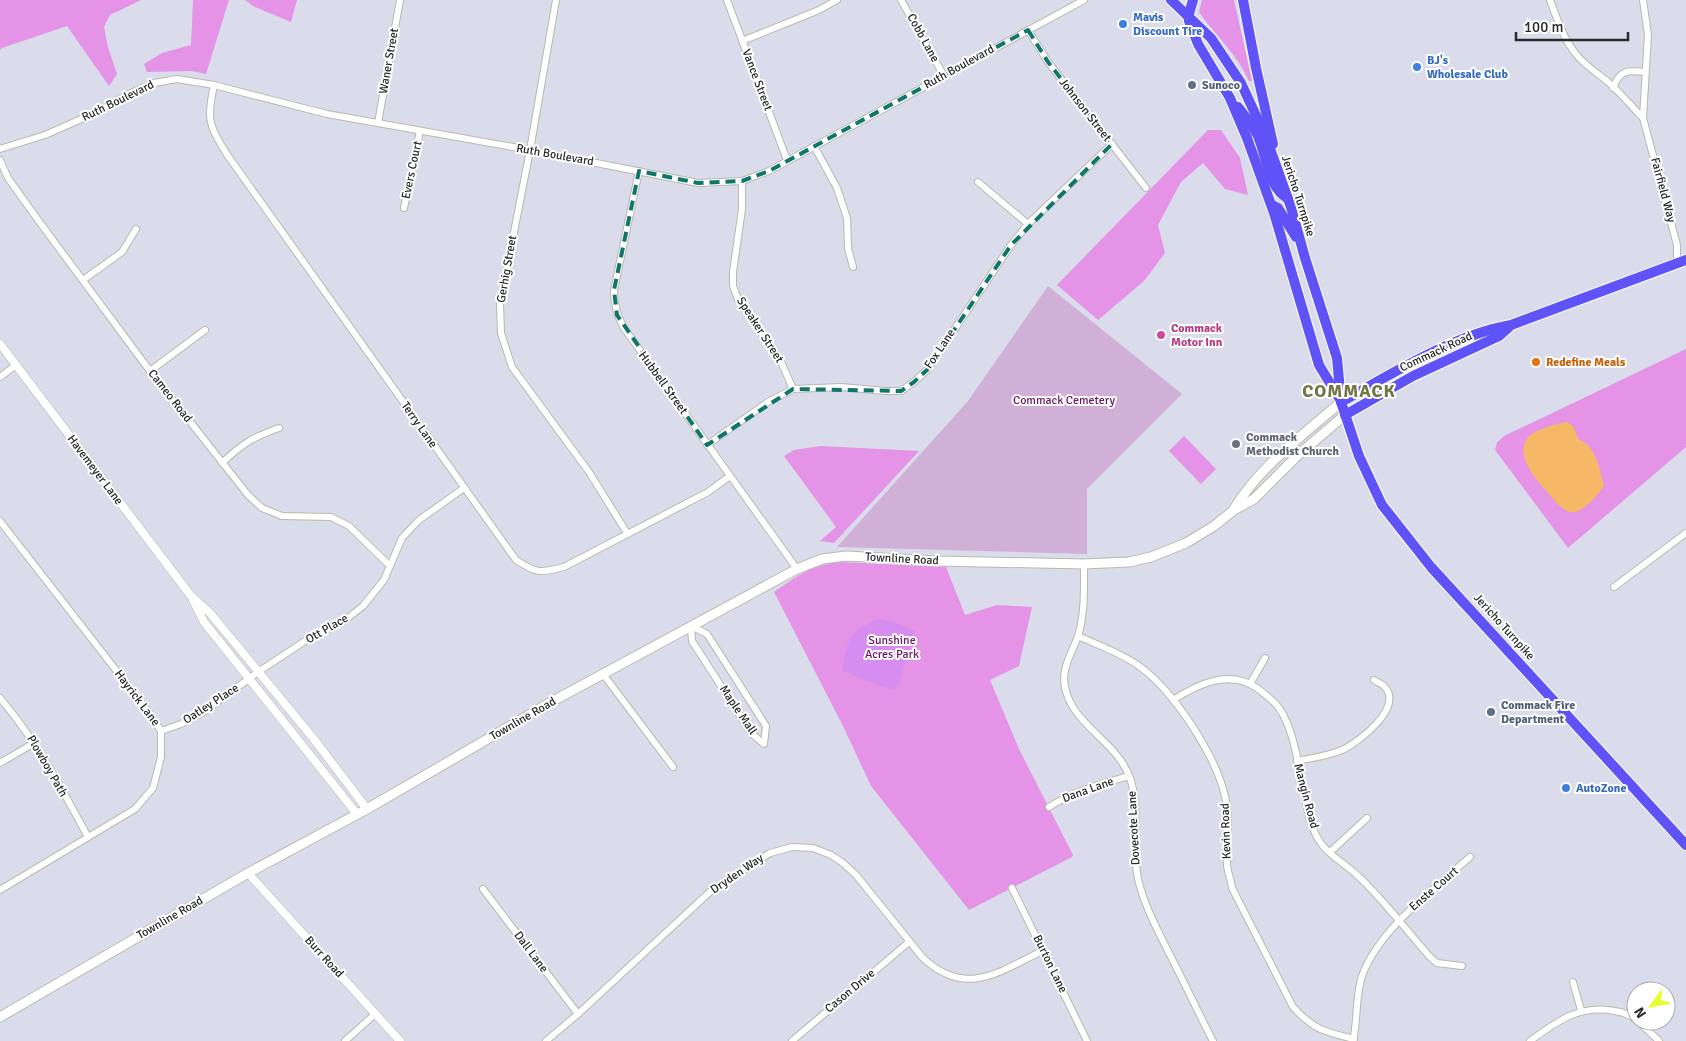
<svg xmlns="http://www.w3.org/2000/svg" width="1686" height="1041" viewBox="0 0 1686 1041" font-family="Signika,sans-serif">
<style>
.green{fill:#e493e7}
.cemetery{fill:#d0b0d7}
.pitch{fill:#d58eef}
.water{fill:#f5b866}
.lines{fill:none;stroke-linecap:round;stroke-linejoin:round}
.minor-casing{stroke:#b9baaa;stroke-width:8}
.tertiary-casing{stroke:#b9baaa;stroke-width:9}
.secondary-casing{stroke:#b9baaa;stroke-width:11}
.primary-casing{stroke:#fff;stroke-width:12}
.minor{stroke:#fff;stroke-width:6}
.tertiary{stroke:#fff;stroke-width:8}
.secondary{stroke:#fff;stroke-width:9}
.primary{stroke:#5f53f8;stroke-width:10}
.marked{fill:none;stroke:#0f766e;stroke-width:4;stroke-dasharray:10 6;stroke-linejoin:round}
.shop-dot{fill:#3f7fe0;stroke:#fff;stroke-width:2}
.service-dot{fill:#5c6f8a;stroke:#fff;stroke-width:2}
.hotel-dot{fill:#d1479c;stroke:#fff;stroke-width:2}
.food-dot{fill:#e8710a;stroke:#fff;stroke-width:2}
.worship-dot{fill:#6b7280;stroke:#fff;stroke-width:2}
.labels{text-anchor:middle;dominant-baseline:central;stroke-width:4;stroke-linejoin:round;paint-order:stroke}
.shop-label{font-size:12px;font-weight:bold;fill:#366cbe;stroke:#fff;text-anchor:start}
.street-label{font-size:12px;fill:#292929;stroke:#fff}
.service-label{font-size:12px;font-weight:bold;fill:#4e5e75;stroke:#fff;text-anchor:start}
.hotel-label{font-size:12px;font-weight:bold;fill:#b23c85;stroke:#fff;text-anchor:start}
.food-label{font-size:12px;font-weight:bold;fill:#c56008;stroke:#fff;text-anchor:start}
.park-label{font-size:12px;fill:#6a1561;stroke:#fff}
.worship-label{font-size:12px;font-weight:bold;fill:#5b616d;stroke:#fff;text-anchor:start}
.district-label{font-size:18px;font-weight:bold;letter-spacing:1px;fill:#707744;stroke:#fff}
</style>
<rect width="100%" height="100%" fill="#dadcec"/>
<g class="green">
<polygon points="0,0 141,0 110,15 104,27 108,47 117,74 109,86 67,26 2,48 0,50"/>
<polygon points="193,0 229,0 206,74 192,71 147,72 144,64 162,53 191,45"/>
<polygon points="245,0 297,0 291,22 253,6"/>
<path d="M1202,0H1234L1252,81H1249C1237,54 1215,35 1199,12Z"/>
<polygon points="1208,130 1221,130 1240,158 1248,195 1225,189 1203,163 1181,182 1158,225 1165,253 1144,281 1098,320 1057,285"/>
<polygon points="1686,349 1686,447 1568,548 1495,450 1497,442 1506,435"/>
<polygon points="1184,436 1216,469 1201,484 1169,451"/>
<polygon points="821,446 919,451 834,543 820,541 836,527 784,456 794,450"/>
<path d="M840,562L946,567L965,615L997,605L1032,607L1019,666L990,680L1019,749L1073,855L1072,857L969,910L871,786L844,728L774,592C799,575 809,566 840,562Z"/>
</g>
<polygon class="cemetery" points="1048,286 1182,394 1087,489 1087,554 837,547 968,401"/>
<path class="pitch" d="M880,619L897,623L915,631L898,687L891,690L842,671C847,641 849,629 880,619Z"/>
<path class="water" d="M1567,422L1573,426L1579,440C1597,446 1599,470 1604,485C1599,495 1581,515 1569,512C1561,509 1554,500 1549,494C1530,474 1505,441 1544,428C1552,425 1559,423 1567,422Z"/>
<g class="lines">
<defs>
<g id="minor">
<polyline points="556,0 530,150 500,304 501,333 512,367 589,472 627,533"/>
<polyline points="727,0 787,160"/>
<polyline points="901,0 944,76"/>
<path d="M1550,0C1557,19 1563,37 1575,53C1584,65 1596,72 1607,81C1620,92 1631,106 1643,118L1648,35L1643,0"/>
<polyline points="1028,30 1048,62 1146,188"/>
<polyline points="742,41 819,10 837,0"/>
<path d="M214,85C206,121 209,125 228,156L516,560C537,574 541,573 564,567L708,492L730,476"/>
<path d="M1613,88C1620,70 1627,70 1645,72"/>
<polyline points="1643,118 1677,245 1677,263"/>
<polyline points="378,123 400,0"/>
<polyline points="814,146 837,188 847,218 848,248 853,267"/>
<polyline points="0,149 45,135 95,113 131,93 154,83 177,79 214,85 327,114 530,150 698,183 742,181 769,171 1084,0"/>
<polyline points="0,160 8,178 38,220 150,371 248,495 262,508 282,516 331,517 349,526 389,565"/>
<path d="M639,171L614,290C614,305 617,315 624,328L797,569"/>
<polyline points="742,181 742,209 733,272 733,286 738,299 782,364 793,389"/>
<polyline points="978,182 1028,224"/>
<polyline points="404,208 420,131"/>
<polyline points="83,280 122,252 136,229"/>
<polyline points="150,371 205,330"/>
<polyline points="0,377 16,365"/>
<polyline points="707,445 768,402 793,389 841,387 885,391 901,391 914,382 928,369 1011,245 1028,224 1112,144"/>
<path d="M222,463C242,444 253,437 279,428"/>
<polyline points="0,521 147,710 161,731 161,757 153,788 135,809 0,890"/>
<path d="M1084,564C1084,588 1085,614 1078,636C1072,653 1061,668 1065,687C1072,725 1117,741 1130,778C1141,810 1131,846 1138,879C1144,905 1157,929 1169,953C1184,982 1198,1012 1213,1041"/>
<polyline points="1614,587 1686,533"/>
<polygon points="691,626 707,634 766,726 764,744 752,734 692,641"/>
<path d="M1078,636C1098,645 1121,653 1139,666C1174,691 1218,758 1226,801C1230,822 1226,844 1227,865C1228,873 1231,880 1232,888L1293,1007C1314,1030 1325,1032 1354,1039"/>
<polyline points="603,674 673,767"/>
<polyline points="1250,684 1265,658"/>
<path d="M0,698C36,740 62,789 88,837"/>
<path d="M1173,700C1198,684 1229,669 1257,688C1265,694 1273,700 1279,708C1296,732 1300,778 1307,807C1309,817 1312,829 1318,839C1327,854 1344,863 1357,875C1383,899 1406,930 1430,957L1437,963L1462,966"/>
<polyline points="161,731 181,724 202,713 258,672 308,639 344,621 363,606 384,580 402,538 419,520 464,488"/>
<path d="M1297,761C1312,758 1328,756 1342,750C1359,742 1405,707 1384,686C1382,684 1377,682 1374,680"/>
<polyline points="0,763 34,743"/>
<path d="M1049,807C1074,791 1101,784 1129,776"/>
<polyline points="1330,852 1367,818"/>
<polyline points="1012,888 1087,1041"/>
<polyline points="483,889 578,1014"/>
<polyline points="1573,982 1581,1010"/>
<polyline points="1638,1021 1659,1041"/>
<polyline points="345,1041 375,1014"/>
<path d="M546,1041L578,1014L713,889L770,853L792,847L813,848L831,855L843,863L856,875L923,958C966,998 999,972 1044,950"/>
<polyline points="792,1041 909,942"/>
<path d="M1353,1041C1358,1020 1355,997 1362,976C1379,929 1434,889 1470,857"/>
<path d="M1530,1041C1557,1021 1580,1004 1615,1011C1622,1012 1630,1015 1636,1020"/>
</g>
<g id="tertiary">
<polyline points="0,344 191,596 210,613 313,738 367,809"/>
<polyline points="193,600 204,622 357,814"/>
<polyline points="248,873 400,1041"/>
</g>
<g id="secondary">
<path d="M1234,509C1260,466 1304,434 1341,402"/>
<polyline points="0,1017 248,873 367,809 553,701 797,569 822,559 846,556 938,561 1084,564 1129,562 1151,557 1186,543 1214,526 1234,510 1254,499 1298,455 1345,415"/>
</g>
<g id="primary">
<polyline points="1171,0 1211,38 1241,83 1265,135 1291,207 1305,258 1337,358 1341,402 1359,456 1382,505 1431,567 1686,845"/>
<polyline points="1243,0 1256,68 1273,144"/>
<polyline points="1188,17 1193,0"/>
<polyline points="1189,21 1198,44 1230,98 1247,138 1274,213 1319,365 1339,398"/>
<path d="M1238,107C1245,116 1253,126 1258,136C1267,157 1267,185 1287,198"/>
<polyline points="1272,205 1278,208 1296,237"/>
<path d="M1341,402C1392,374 1453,335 1511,325L1686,260"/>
<polyline points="1345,415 1413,376 1499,336 1509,327"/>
</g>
</defs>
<use href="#minor" class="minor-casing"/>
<use href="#tertiary" class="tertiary-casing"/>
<use href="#secondary" class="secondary-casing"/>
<use href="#primary" class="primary-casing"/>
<use href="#minor" class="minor"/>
<use href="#tertiary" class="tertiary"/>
<use href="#secondary" class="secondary"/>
<use href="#primary" class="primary"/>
</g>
<path class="marked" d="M1028,30L1048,62L1112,144L1011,245L928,369L914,382L901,391L793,389L707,445L617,315L614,290L639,171L698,183L742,181L769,171Z"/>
<g class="shop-dot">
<circle cx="1123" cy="24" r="5"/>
<circle cx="1417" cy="67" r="5"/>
<circle cx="1566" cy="788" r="5"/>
</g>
<g class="service-dot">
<circle cx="1192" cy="85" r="5"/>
<circle cx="1491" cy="712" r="5"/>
</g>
<circle class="hotel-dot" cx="1161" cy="335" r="5"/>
<circle class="food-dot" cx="1536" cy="362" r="5"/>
<circle class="worship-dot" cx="1236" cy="444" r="5"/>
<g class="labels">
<g class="shop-label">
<text x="1133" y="17">Mavis<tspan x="1133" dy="14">Discount Tire</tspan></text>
<text x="1427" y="60">BJ's<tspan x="1427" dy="14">Wholesale Club</tspan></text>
<text x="1576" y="788">AutoZone</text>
</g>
<g class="street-label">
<text transform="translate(923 38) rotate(61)">Cobb Lane</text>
<text transform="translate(389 61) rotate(-80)">Waner Street</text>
<text transform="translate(959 67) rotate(-29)">Ruth Boulevard</text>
<text transform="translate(757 80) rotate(69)">Vance Street</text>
<text transform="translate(118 101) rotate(-26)">Ruth Boulevard</text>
<text transform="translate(1085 110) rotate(52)">Johnson Street</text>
<text transform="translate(555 155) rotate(10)">Ruth Boulevard</text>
<text transform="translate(412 170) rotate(-78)">Evers Court</text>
<text transform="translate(1663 190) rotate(75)">Fairfield Way</text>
<text transform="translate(1298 196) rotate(72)">Jericho Turnpike</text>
<text transform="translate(507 269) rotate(-80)">Gerhig Street</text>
<text transform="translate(760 330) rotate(57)">Speaker Street</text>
<text transform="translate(940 349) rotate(-56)">Fox Lane</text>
<text transform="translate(1436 352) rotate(-25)">Commack Road</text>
<text transform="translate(663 383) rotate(54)">Hubbell Street</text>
<text transform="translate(170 396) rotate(52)">Cameo Road</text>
<text transform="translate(419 425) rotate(55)">Terry Lane</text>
<text transform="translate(95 470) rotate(53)">Havemeyer Lane</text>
<text transform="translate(902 559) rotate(3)">Townline Road</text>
<text transform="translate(1504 627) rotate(48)">Jericho Turnpike</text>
<text transform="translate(327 629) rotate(-30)">Ott Place</text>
<text transform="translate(137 698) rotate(53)">Hayrick Lane</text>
<text transform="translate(211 704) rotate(-33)">Oatley Place</text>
<text transform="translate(738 710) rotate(56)">Maple Mall</text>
<text transform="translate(523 719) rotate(-30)">Townline Road</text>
<text transform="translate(47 766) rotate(60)">Plowboy Path</text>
<text transform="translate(1088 790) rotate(-20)">Dana Lane</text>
<text transform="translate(1306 796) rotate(75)">Mangin Road</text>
<text transform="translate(1134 828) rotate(-93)">Dovecote Lane</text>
<text transform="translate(1226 831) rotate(-92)">Kevin Road</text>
<text transform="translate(737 874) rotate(-34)">Dryden Way</text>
<text transform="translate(1434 889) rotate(-41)">Enste Court</text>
<text transform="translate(170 918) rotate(-30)">Townline Road</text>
<text transform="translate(531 952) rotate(53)">Dall Lane</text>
<text transform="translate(324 957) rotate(48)">Burr Road</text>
<text transform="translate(1050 964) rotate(64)">Burton Lane</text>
<text transform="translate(850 991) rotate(-40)">Cason Drive</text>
</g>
<g class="service-label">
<text x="1202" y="85">Sunoco</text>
<text x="1501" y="705">Commack Fire<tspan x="1501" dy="14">Department</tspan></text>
</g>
<g class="hotel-label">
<text x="1171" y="328">Commack<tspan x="1171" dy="14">Motor Inn</tspan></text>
</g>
<g class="food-label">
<text x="1546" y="362">Redefine Meals</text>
</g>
<g class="park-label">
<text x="1064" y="400">Commack Cemetery</text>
<text x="892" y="640">Sunshine<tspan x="892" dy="14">Acres Park</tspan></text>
</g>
<g class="worship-label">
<text x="1246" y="437">Commack<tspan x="1246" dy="14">Methodist Church</tspan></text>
</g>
<g class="district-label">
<text x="1349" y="391">COMMACK</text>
</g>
</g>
<g transform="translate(1651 1006) rotate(238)"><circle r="24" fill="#ffffff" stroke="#a9a9a9"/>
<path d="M0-4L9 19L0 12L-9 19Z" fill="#e6ff34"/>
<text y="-8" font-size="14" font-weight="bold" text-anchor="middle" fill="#292929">N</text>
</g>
<path d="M1516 32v8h112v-8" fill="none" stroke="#292929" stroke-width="2.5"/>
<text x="1524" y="32" font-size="15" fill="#292929" stroke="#ffffff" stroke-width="4" paint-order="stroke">100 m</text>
</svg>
